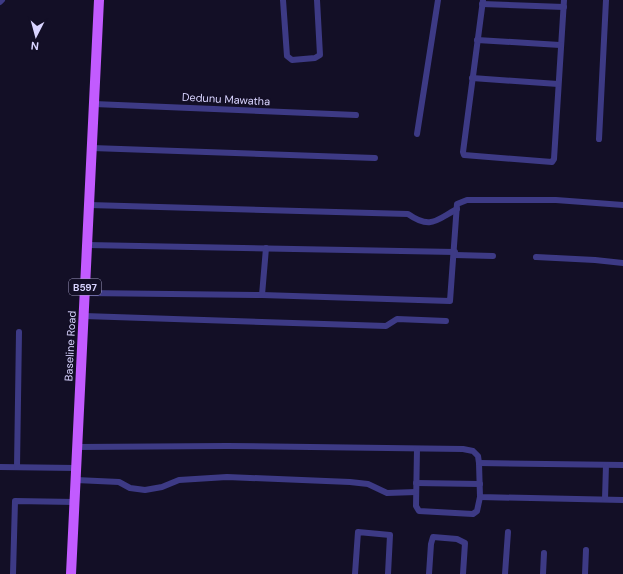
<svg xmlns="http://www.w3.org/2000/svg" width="623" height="574" viewBox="0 0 623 574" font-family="'DM Sans',sans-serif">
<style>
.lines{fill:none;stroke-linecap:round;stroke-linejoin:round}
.minor{stroke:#3d3a85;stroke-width:6}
.primary{stroke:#c25bff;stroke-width:10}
.labels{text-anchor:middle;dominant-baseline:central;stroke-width:3.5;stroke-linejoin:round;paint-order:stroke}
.shield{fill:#130f26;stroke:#9e99be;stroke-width:1}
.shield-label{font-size:10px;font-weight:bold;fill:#d9d4ff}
.street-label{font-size:11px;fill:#d9d4ff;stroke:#130f26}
</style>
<rect width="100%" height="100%" fill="#130f26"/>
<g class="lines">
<g class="minor">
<polyline points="283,0 287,56 292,60 315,58 320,55 317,0"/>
<polyline points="483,0 463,152 464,155 552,162 554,159 564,0"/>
<polyline points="0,2 2,0"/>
<polyline points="482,4 564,7"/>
<polyline points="477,40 560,45"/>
<polyline points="472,78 558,84"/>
<polyline points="94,104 356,115"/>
<polyline points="417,134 438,0"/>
<polyline points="599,139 606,0"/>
<polyline points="92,148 375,158"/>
<path d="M89,205L408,214C431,230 436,220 457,209"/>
<polyline points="87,245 455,252"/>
<polyline points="455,255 493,256"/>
<polyline points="536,257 595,260 623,263"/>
<polyline points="85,293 262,295 450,301 457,204 467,200 556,200 623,205"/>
<polyline points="262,295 266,248"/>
<polyline points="84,316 386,326 397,319 446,321"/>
<polyline points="77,447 227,446 463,449 473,451 478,456 479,463 480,497 623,500"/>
<polyline points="417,449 416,506 419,511 473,514 477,511 480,497"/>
<polyline points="479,463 623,465"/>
<polyline points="0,467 76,468"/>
<polyline points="17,467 19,332"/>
<polyline points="76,480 119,482 130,488 145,490 162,487 179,480 227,477 350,482 368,484 387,493 416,492"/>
<polyline points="416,483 480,484"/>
<polyline points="605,499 606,465"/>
<polyline points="13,574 15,501 75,502"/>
<polyline points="355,574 358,532 390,535 388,574"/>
<polyline points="429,574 431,544 433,537 457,539 465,543 463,574"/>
<polyline points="505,574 508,532"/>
<polyline points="543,574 544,553"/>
<polyline points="585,574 586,550"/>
</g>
<polyline class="primary" points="71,574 99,0"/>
</g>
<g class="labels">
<rect class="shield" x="69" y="279" width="32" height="16" rx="3"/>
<g class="shield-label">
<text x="85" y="287">B597</text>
</g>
<g class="street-label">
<text transform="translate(226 99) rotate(3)">Dedunu Mawatha</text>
<text transform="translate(70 346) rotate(-87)">Baseline Road</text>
</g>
</g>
<g transform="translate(36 36) rotate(186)" stroke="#130f26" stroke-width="3" paint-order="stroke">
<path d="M0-3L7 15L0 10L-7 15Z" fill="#d9d4ff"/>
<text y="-6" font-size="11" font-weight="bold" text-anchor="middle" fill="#d9d4ff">N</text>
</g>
</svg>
